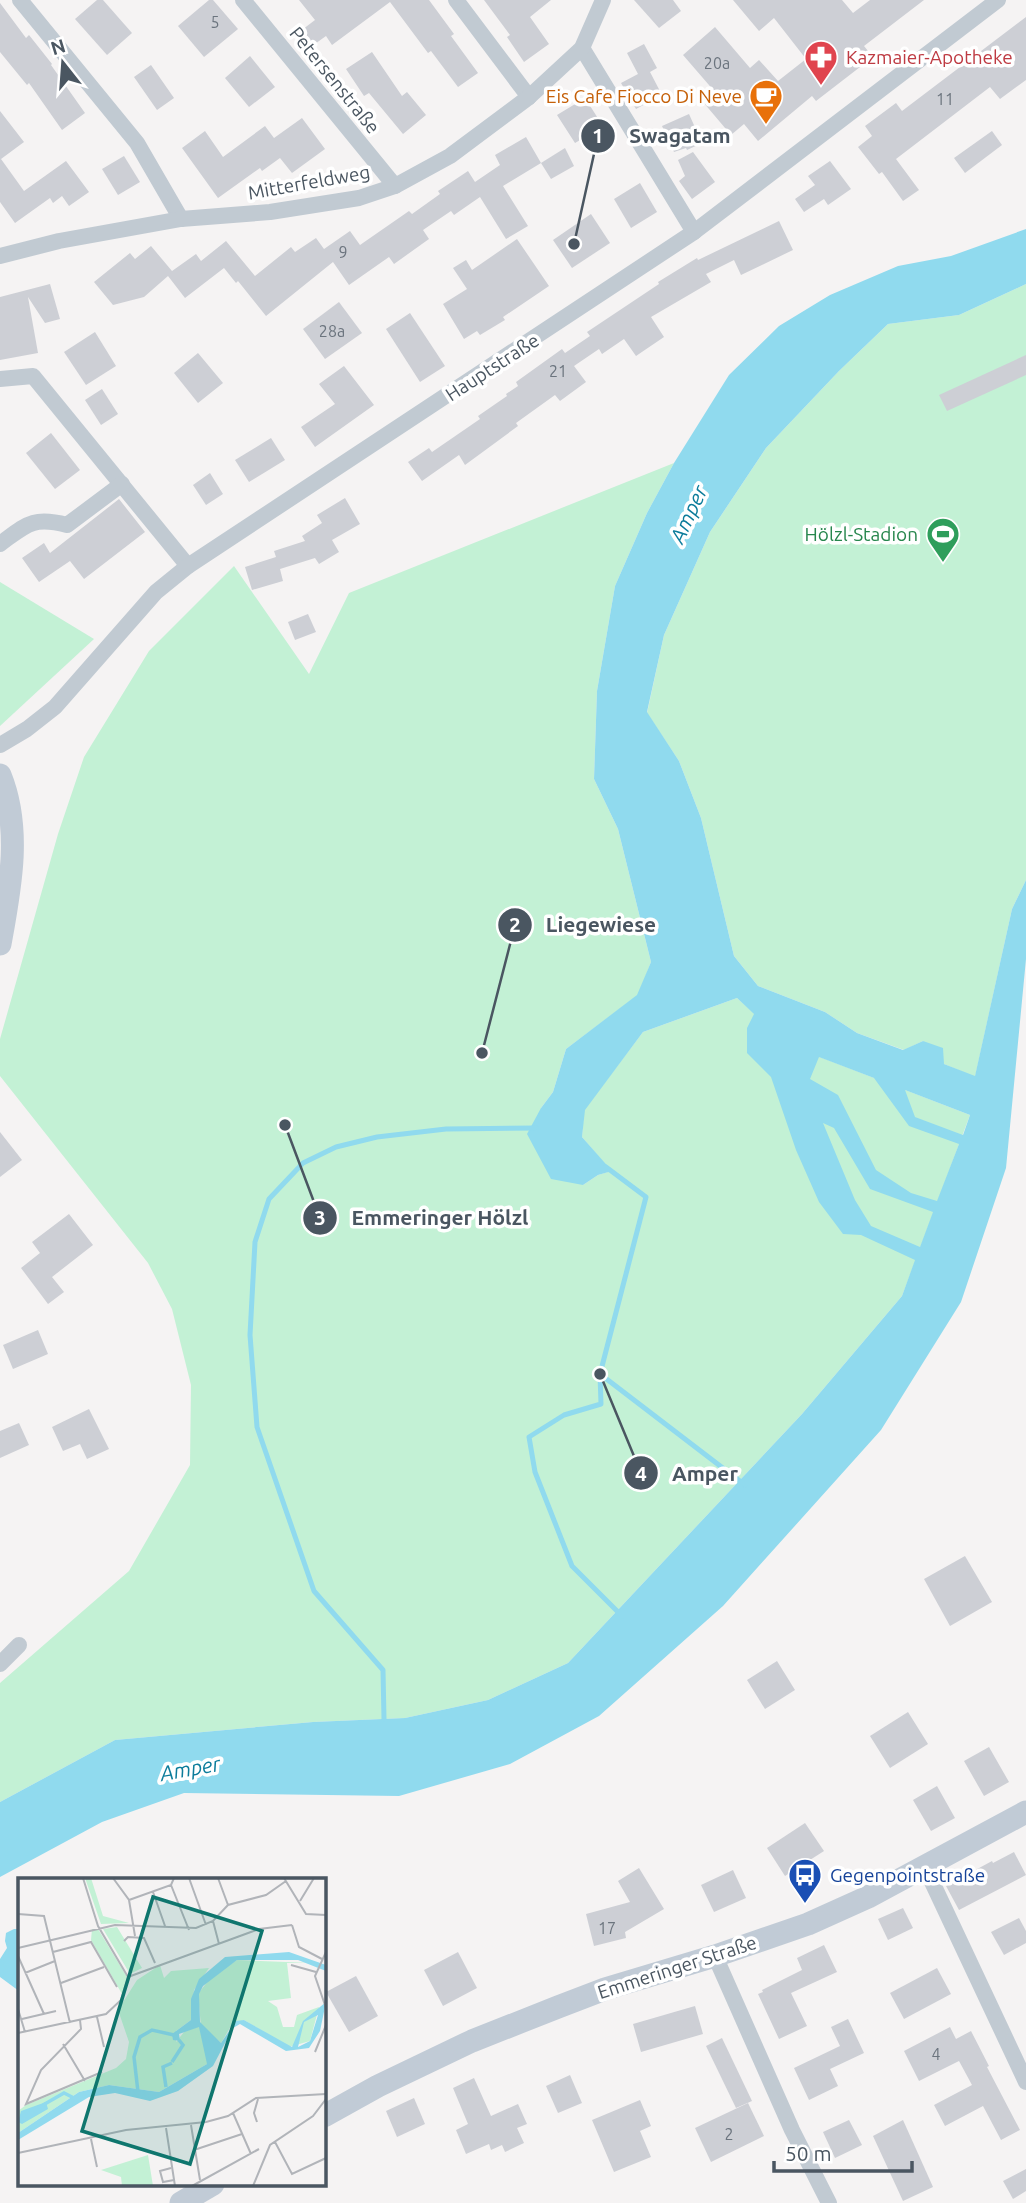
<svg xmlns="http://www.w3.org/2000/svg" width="1026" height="2203" viewBox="0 0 1026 2203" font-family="Ubuntu,sans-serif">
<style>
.green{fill:#c3f1d5}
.water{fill:#90daee;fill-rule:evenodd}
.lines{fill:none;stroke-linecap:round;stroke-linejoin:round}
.stream{stroke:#90daee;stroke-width:5}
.building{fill:#cdcfd5}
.street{stroke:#c1cad2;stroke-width:16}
.secondary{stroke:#c1cbd6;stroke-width:23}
.labels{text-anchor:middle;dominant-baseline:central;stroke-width:7;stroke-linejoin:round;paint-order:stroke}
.number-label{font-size:16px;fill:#6b747e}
.health-label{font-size:19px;fill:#be3a42;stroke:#fff;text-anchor:start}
.street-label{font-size:19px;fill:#4a5661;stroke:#fff}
.food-label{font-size:19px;fill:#c56008;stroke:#fff;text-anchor:end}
.leisure-label{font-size:19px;fill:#27864d;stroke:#fff;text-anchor:end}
.transit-label{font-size:19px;fill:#164399;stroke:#fff;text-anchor:start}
.water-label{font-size:21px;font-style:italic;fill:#0c7c9b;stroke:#fff}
.inset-river{fill:none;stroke:#90daee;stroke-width:3.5}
.inset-road{fill:none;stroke:#b1b4b9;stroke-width:2}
.view{fill:#0f766e;fill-opacity:0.15;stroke:#0f766e;stroke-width:3.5}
.inset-edge{fill:none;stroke:#4a5661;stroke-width:3.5}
.leader{fill:none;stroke:#4a5661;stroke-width:2.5}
.callout-dot{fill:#4a5661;stroke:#fff;stroke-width:2.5}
.mark-label{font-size:21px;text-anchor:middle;font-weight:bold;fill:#fff}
.callout-label{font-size:21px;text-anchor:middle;font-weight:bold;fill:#4a5661;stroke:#fff;stroke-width:7;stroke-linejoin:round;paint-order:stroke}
</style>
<rect width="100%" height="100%" fill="#f5f3f3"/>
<g class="green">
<polygon points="1026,284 1026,880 1012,909 975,1077 944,1064 923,1041 904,1050 857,1033 825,1012 758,986 734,956 701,818 679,761 647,713 664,635 710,532 766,448 839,371 888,324 959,315"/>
<polygon points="674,463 647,513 615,586 597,691 594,779 618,829 651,962 638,995 566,1049 553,1092 541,1108 583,1185 598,1175 611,1171 582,1137 584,1110 643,1032 737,998 789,1045 970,1115 902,1296 802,1414 568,1663 488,1700 405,1718 313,1722 115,1740 0,1802 0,1683 129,1571 190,1465 191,1385 172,1309 148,1263 0,1076 0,1039 58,834 84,757 149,651 234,566 309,674 349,593"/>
<polygon points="0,582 94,639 0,726"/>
</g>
<g class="water">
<path d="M1026,229V284L959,315L888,324L839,371L766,448L710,532L664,635L647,712L679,761L701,818L734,956L758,986L825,1012L857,1033L903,1050L923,1041L943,1048L944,1064L975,1076L1012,909L1026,880V959L1006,1168L961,1302L881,1430L723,1606L599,1716L510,1764L399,1796L184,1793L102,1822L0,1877V1802L115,1740L313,1722L405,1718L488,1700L568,1663L802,1414L902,1296L915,1260L861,1235L843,1234L819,1202L796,1150L771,1077L747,1053V1028L754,1014L737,998L643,1032L585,1110L582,1137L612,1171L598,1175L583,1185L551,1179L527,1134L541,1108L553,1092L566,1049L637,995L651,962L618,829L594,779L597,691L615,586L647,513L674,463L729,375L779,326L830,295L898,266L951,256ZM819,1057L874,1078L909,1126L959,1144L937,1201L911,1193L876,1170L838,1095L810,1079ZM905,1090L970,1115L963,1135L915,1117ZM823,1123L834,1128L870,1189L933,1212L920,1247L871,1226L855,1200Z"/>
<polygon points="14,1929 19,1929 19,1991 0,1977 0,1959 7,1948 5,1941 6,1933"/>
</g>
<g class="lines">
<g class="stream">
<polyline points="606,1167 646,1197 600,1374 601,1404 564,1415 529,1437 535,1472 572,1566 622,1616"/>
<polyline points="600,1374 745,1485"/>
<polyline points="384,1719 383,1670 314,1591 257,1427 250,1335 255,1242 269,1199 303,1163 336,1147 377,1137 446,1129 536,1128"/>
</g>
</g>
<g class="building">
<polygon points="97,0 103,0 132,33 107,55 75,19"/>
<polygon points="209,0 213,0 238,29 204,57 178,26"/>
<polygon points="299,0 429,0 454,34 451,36 478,73 458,87 431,51 428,53 390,2 332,45 326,36 305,51 294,36 315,20"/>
<polygon points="484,0 551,0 530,17 549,44 524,62 507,37 510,35"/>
<polygon points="634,0 673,0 681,11 659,28"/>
<polygon points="733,0 842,0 853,13 870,0 924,0 864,46 873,57 816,101 812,96 758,141 744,124 731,135 703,102 715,92 683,55 715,27 750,68 759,60 778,81 806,59 774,18 759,31"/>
<polygon points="0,3 26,38 29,35 52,64 51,65 85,113 62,130 29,83 27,85 0,52"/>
<polygon points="1026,17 1026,80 1000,99 990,87 896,159 919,190 903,201 882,172 879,174 858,147 872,136 865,126 896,103 902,111"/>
<polygon points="644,44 657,68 650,72 662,95 636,109 621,83 638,74 627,53"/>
<polygon points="372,52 402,96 407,92 426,115 403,134 369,93 364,96 346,69"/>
<polygon points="250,56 275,87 249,107 225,78"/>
<polygon points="151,65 174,98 157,110 134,77"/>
<polygon points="585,98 601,123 591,129 592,133 575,143 557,115"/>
<polygon points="0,111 24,142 1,159 24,191 66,161 89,192 69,206 62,196 53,203 50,198 15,223 0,202"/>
<polygon points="689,114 702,143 687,150 686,148 674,152 662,126"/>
<polygon points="302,118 325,149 292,173 280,158 262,171 260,168 218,198 182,148 205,131 223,157 265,126 274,138"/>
<polygon points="992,131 1002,145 965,173 954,158"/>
<polygon points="526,137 541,163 503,186 528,226 506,239 480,197 454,215 451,211 423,230 429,239 394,264 389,257 349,285 333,262 266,316 238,281 236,283 224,268 185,298 168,276 144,297 113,305 94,282 130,253 135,259 151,246 172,271 196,254 201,261 226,241 255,276 291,247 295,252 316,238 324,249 350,231 360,245 409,211 412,214 440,194 438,191 468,171 475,182 500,165 495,155"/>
<polygon points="565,148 574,166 551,179 541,163"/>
<polygon points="693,152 715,182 692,199 679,181 685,176 678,160"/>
<polygon points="124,156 140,182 118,195 102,169"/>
<polygon points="830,161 851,189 828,205 824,199 804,212 795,199 815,185 808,176"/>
<polygon points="640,183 657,212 631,228 614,199"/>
<polygon points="591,214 610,243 572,268 553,240"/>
<polygon points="779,221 793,250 741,275 734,260 706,274 711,282 651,317 664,337 636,356 624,339 602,354 599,349 574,366 586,382 560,401 555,395 516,423 518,426 465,465 459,455 422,481 408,462 429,448 432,452 480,419 478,416 507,396 506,394 518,386 516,382 562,349 565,353 590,336 587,332 659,284 658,282 697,258 698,260"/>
<polygon points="517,239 549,286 503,317 505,320 480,335 477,331 464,339 443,304 467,289 453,268 466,260 472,270"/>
<polygon points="50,284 60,319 45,323 28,297 38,353 0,360 0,297"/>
<polygon points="339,302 362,333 325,359 303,329"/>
<polygon points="410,313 445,366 420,382 386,329"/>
<polygon points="95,332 116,366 86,385 64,352"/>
<polygon points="198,353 223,383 198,403 174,373"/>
<polygon points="1026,355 1026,375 947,411 939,395"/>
<polygon points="344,366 374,405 315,447 301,427 335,404 319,384"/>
<polygon points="102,389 118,414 101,425 85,400"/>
<polygon points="51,433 80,470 55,489 26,453"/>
<polygon points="271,438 285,460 249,482 235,460"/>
<polygon points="210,473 223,494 206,505 193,485"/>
<polygon points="345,498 360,524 332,540 339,552 319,564 315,558 280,569 283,581 252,590 245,567 276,557 274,551 305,541 302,536 322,523 317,515"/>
<polygon points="119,499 145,532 84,579 70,561 39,582 22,558 44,543 50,553"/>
<polygon points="308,614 316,632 295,640 288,622"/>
<polygon points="0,1132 22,1160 0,1177"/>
<polygon points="69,1214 93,1245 52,1277 64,1292 48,1304 21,1268 40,1253 32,1242"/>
<polygon points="38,1330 48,1354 13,1369 3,1345"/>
<polygon points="89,1409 109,1449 87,1459 80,1444 63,1451 52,1427"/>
<polygon points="19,1423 29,1445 0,1458 0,1431"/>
<polygon points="965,1556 992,1602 950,1626 924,1579"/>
<polygon points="777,1661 795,1690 765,1709 747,1680"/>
<polygon points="908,1712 928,1744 890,1768 870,1736"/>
<polygon points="989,1747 1009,1782 984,1796 964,1761"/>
<polygon points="937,1786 955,1818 931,1831 913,1800"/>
<polygon points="805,1823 824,1851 785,1876 767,1848"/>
<polygon points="1014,1852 1026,1875 959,1910 946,1886 992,1861 993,1863"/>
<polygon points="639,1868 664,1909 625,1932 626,1938 594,1946 586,1914 630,1902 618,1881"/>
<polygon points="733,1870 746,1898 714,1912 701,1885"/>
<polygon points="903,1908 913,1928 888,1940 878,1919"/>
<polygon points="1019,1918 1026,1931 1026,1943 1004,1955 991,1932"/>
<polygon points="824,1945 837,1972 791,1993 807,2026 779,2039 758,1994 763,1992 762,1990 802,1970 797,1958"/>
<polygon points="458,1952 477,1988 443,2006 424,1970"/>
<polygon points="937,1968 951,1994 904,2019 890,1993"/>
<polygon points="356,1976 378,2016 349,2032 326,1992"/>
<polygon points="695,2006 703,2034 641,2052 633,2024"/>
<polygon points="848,2019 864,2053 830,2069 838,2086 809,2100 794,2068 840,2046 831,2027"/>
<polygon points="950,2027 956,2039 971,2031 989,2066 987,2067 1020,2130 1001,2140 983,2106 945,2126 934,2105 972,2085 959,2061 919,2081 904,2051"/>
<polygon points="722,2038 752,2101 736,2108 706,2046"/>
<polygon points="570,2075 582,2103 558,2113 546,2086"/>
<polygon points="474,2078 491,2116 518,2104 527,2124 517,2128 524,2143 505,2152 502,2145 491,2150 489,2144 466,2154 456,2130 468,2124 453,2088"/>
<polygon points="414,2098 425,2124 397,2137 386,2111"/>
<polygon points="640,2100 651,2126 640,2131 651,2157 614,2172 592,2120"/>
<polygon points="748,2103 764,2136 711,2162 695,2128"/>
<polygon points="849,2120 862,2145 835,2158 823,2132"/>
<polygon points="903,2120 933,2187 903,2201 873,2136"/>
<polygon points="1026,2169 1026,2191 1013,2199 1003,2181"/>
</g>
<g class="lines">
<g class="street">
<polyline points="20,0 137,143 181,219"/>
<polyline points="243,0 395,186"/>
<polyline points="456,0 529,97"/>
<polyline points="582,48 694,232"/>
<polyline points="0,256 59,241 181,219 270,212 359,198 395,186 450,156 529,97 582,48 603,0"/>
<polyline points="0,379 33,376 188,566"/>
<path d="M0,544C26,525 32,516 67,525L122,484"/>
<polyline points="0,745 27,729 55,707 156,592 188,566 694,232 998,0"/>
<polyline points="0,1664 19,1645"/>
<polyline points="925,1867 1026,2082"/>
<polyline points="715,1956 792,2130 829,2203"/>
</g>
<g class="secondary">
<path d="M0,775C22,829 10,889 0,944"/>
<polyline points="324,2116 378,2086 472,2041 558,2007 605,1989 715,1956 808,1924 868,1897 1026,1812"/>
<polyline points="181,2203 213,2184"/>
</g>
</g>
<defs>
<symbol id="pharmacy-pin" viewBox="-11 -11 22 30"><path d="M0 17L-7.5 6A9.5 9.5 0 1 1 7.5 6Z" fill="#e0444e" stroke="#fff"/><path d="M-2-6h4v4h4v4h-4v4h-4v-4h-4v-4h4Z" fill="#fff"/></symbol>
<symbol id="cafe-pin" viewBox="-11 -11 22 30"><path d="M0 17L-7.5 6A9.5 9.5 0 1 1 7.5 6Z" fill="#e8710a" stroke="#fff"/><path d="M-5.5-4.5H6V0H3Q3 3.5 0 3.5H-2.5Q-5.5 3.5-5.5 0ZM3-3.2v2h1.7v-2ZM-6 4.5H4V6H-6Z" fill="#fff"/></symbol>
<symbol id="stadium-pin" viewBox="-11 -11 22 30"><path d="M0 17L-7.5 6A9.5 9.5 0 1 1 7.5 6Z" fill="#2e9e5b" stroke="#fff"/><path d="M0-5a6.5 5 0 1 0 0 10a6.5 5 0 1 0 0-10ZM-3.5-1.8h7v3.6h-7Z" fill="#fff"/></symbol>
<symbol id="bus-pin" viewBox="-11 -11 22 30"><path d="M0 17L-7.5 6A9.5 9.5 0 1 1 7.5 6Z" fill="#1a4fb4" stroke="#fff"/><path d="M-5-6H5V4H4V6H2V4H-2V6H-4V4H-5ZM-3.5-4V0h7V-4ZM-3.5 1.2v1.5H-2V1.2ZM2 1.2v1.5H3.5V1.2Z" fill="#fff"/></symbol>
</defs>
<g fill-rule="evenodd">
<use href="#pharmacy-pin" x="802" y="38" width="38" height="52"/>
<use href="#cafe-pin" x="747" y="77" width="38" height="52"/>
<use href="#stadium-pin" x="924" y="515" width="38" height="52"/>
<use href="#bus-pin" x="786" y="1856" width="38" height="52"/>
</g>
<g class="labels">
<g class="number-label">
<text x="215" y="22">5</text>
<text x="717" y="63">20a</text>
<text x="945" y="99">11</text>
<text x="343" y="252">9</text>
<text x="332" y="331">28a</text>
<text x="558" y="371">21</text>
<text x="607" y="1928">17</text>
<text x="936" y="2054">4</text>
<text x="729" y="2134">2</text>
</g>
<g class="health-label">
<text x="846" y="57">Kazmaier-Apotheke</text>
</g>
<g class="street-label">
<text transform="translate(335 80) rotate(51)">Petersenstraße</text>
<text transform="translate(309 182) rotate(-10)">Mitterfeldweg</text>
<text transform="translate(492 367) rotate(-33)">Hauptstraße</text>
<text transform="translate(677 1967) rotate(-18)">Emmeringer Straße</text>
</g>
<g class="food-label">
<text x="742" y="96">Eis Cafe Fiocco Di Neve</text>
</g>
<g class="leisure-label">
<text x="918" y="534">Hölzl-Stadion</text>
</g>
<g class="transit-label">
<text x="830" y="1875">Gegenpointstraße</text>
</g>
<g class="water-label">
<text transform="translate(688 514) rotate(-65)">Amper</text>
<text transform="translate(190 1768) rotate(-10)">Amper</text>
</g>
</g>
<g transform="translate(18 1878)">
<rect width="308" height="308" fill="#f5f3f3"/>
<path d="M67,0H73L85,38L111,45L83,46ZM99,49L124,90L112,96L85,51ZM74,51H80L109,99L104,116L73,62ZM219,82L293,85H269L273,120L250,123L259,129L265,149H276L279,137L301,129L292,163L271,169L226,142L213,148L203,165L183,148L180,116L193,99ZM142,87L146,100L153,93L191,90L176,112L173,142L158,153V164L170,149H181L202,169L189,186L141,214L91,207L61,214L0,255V233L8,227L98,190L108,181L111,164L100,132L119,102ZM130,277L135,308H104L103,299L83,292Z" fill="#c3f1d5"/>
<path d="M271,74L308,87V93L280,82H219L185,108L181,116L182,144L203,165L218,143L226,142L274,169L285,143L308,124L302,153L291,170L268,173L222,146L215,150L195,188L160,213L132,223L97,215L71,219L0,262V255L61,214L91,207L141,214L189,186L181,149L161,156L162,163L155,162L154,156L173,142V121L181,101L207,79ZM300,137L292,163L280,169L286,144ZM28,224L30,231L4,246L0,244L3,233Z" fill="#90daee" fill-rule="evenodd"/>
<path class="inset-river" d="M154,184L165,167L161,162M148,209L145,189L154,185M120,214L116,179L122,159L134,152L156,157M25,227L46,215L56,220"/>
<path class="inset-road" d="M65,0L80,48L110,99M95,0L111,22L117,58M171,0L188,47M200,0L210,27M266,0L288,36L308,37M153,7L171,52M135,14L147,48M111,22L153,7L156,0M282,23L296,0M0,36L26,38L52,145M195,43L201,66M274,47L281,69L304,81M106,63L110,59L126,60L137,85M0,70L97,47L178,50L195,43L210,27L248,17L268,3M35,74L73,64L99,109M308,74L297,98L308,130M0,78L26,136M273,87L298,94M7,95L37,83M110,99L241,51L274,47M43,105L86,89M0,131L7,154M79,139L86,169M4,141L38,133M62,142L63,151L23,192L8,226L84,194M0,155L88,136L103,122L110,99M45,166L67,203M297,174L308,147M215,235L233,276M239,244L236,235L240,221M173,247L182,302M148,250L157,308M73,261L79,289M257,264L274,296L308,280M176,272L224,256M0,275L108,252L188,244L210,238L238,220L308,216M153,290L142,293L145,304L156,302M174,308L241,271M235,308L252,267L295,238L308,221"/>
<path class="view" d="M135,19L244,53L172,286L64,253Z"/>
<rect width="308" height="308" class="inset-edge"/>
</g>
<path class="leader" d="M574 244L598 136M482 1053L515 925M285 1125L320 1218M600 1374L641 1473"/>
<g class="callout-dot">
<circle cx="574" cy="244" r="7"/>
<circle cx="482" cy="1053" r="7"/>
<circle cx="285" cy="1125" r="7"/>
<circle cx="600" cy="1374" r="7"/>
<circle cx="598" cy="136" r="18"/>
<circle cx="515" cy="925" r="18"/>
<circle cx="320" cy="1218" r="18"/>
<circle cx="641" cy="1473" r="18"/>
</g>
<g class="mark-label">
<text x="598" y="143">1</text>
<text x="515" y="932">2</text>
<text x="320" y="1225">3</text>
<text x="641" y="1481">4</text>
</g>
<g class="callout-label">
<text x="680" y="143">Swagatam</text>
<text x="601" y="932">Liegewiese</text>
<text x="440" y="1225">Emmeringer Hölzl</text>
<text x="705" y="1481">Amper</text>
</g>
<g transform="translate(63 63) rotate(343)" stroke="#ffffff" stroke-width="5" paint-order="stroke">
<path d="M0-5L12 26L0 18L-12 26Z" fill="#4a5661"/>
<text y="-10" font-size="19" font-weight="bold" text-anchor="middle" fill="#4a5661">N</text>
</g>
<path d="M774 2161v10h138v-10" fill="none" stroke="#4a5661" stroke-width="3.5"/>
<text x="785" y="2161" font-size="21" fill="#4a5661" stroke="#ffffff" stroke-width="5" paint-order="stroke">50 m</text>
</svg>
